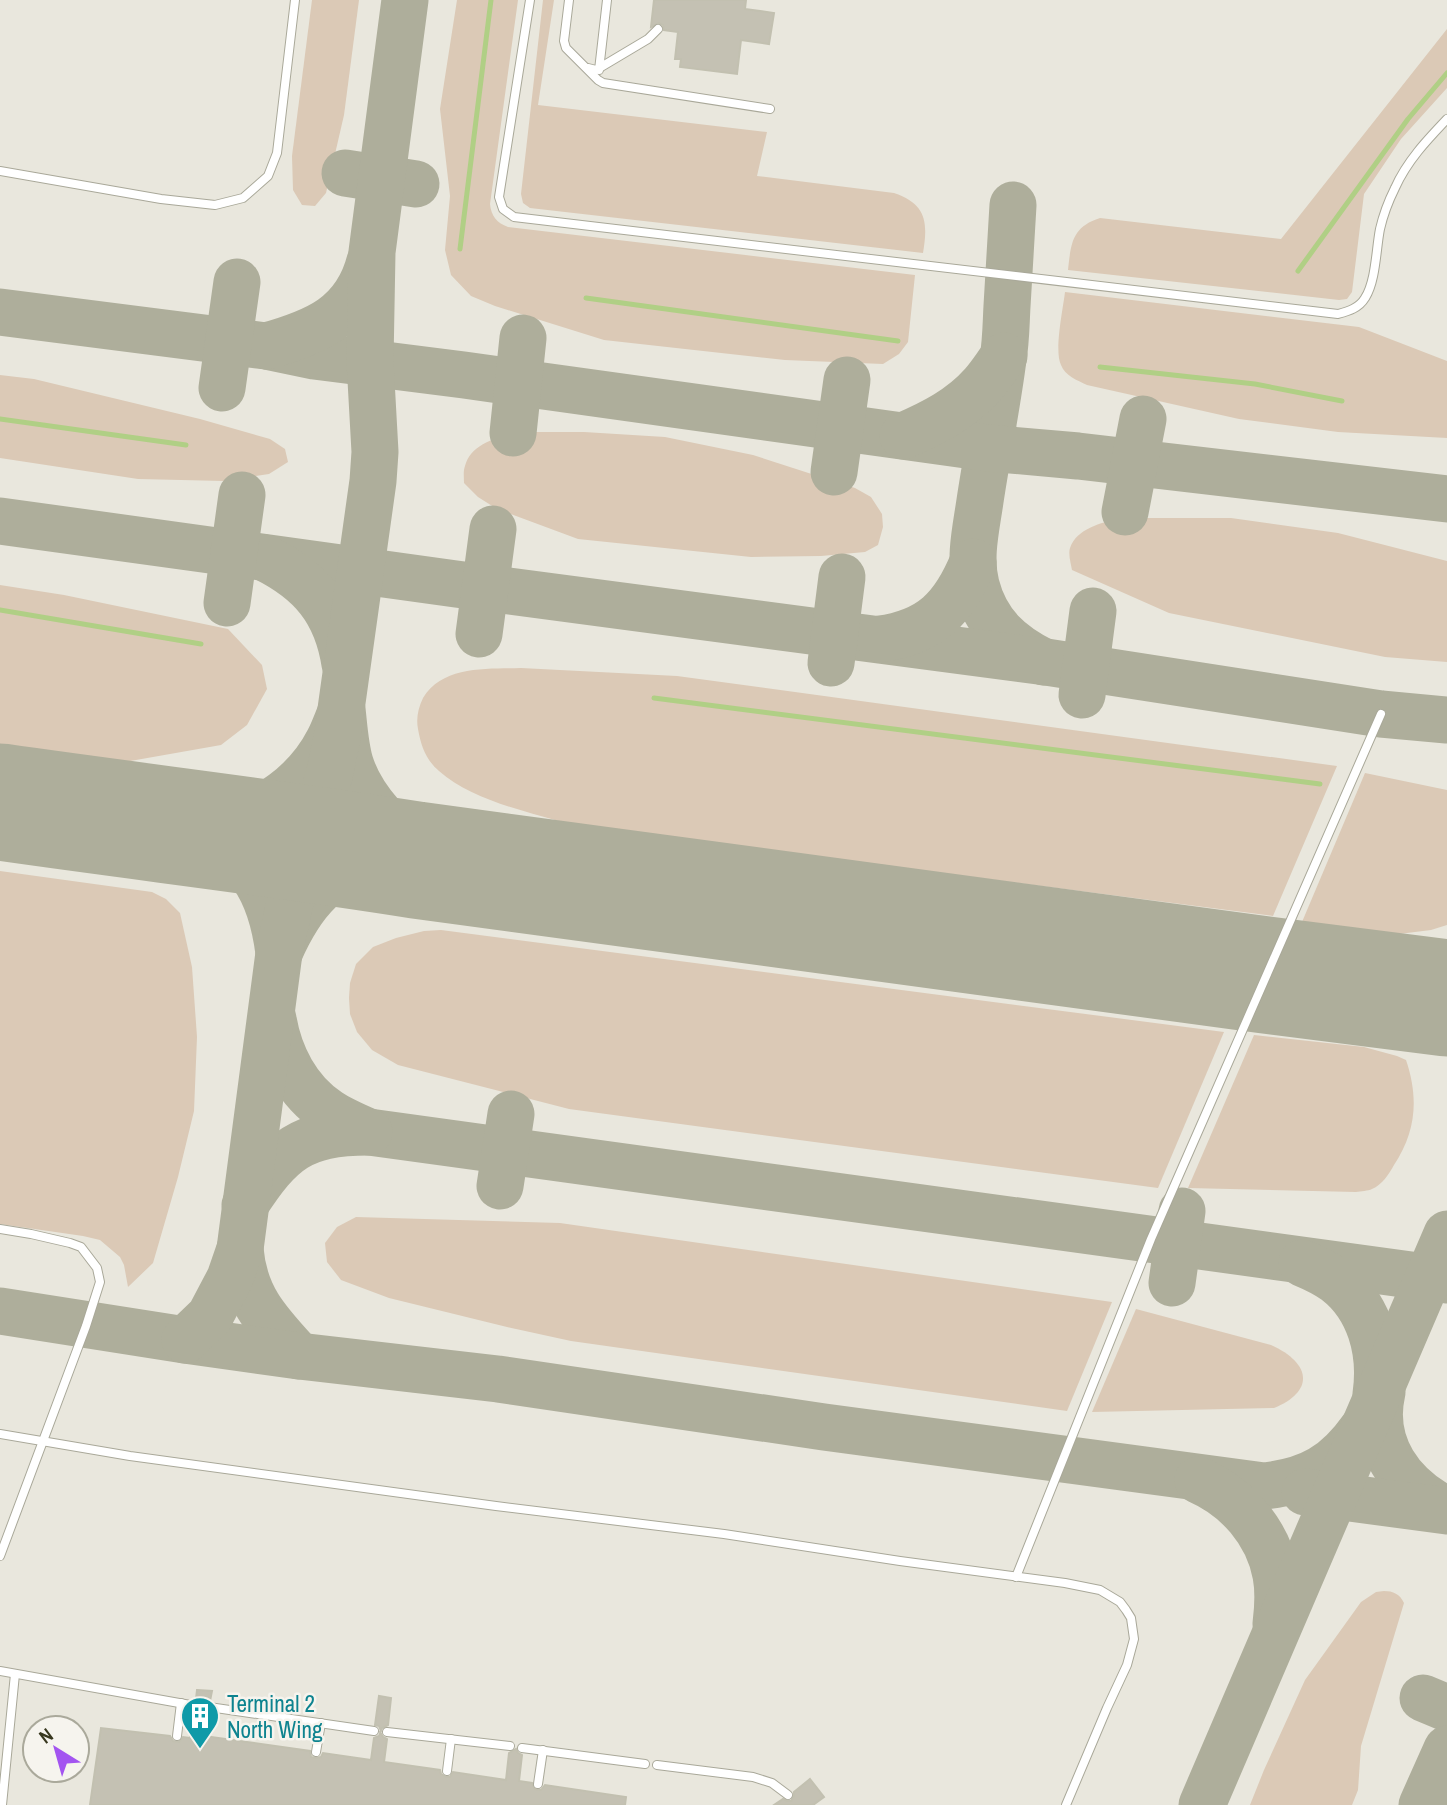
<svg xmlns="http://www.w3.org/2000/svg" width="1447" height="1805" viewBox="0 0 1447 1805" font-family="'Archivo Narrow',sans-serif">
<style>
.green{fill:#dbc9b6}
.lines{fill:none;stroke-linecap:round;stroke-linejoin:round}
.stream{stroke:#b0cf85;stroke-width:5}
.taxiway{stroke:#aeae9b;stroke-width:47}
.runway{stroke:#aeae9b;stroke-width:117}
.building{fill:#c4c1b3;stroke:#c2c0b0;stroke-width:2}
.lane-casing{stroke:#a9a899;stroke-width:10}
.lane{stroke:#fff;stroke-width:8}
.labels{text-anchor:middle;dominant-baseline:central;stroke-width:5;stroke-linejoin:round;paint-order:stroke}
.culture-label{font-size:23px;fill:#0d838f;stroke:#f6f4ee;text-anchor:start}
</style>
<rect width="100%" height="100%" fill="#e9e7dd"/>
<g class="green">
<polygon points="312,0 359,0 344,115 326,193 315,206 302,205 293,190 292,156"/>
<path d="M457,0H518L490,204C491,216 497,223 508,227L915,275L908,342L899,354L883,364L785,360L604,340L495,306L471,296L451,275L445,250L450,196L440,109Z"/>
<path d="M543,0H554L538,105L767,132L757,176L894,193C927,204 928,223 923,253L530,208L523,203L521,194Z"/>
<path d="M1447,29V88L1401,139L1364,194L1352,292L1347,299L1339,300L1068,270C1071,243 1072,227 1100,218L1281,239Z"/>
<path d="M1065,292L1359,327L1447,361V438L1338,432L1239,419L1087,385C1077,380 1065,376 1061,365C1054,351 1063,309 1065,292Z"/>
<polygon points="0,375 34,379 200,419 270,439 285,449 288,462 269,474 224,481 138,479 0,458"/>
<path d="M516,432H584L665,437L753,455L855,488L871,497L882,514L883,527L878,545L865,552L821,556L751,557L578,539L497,509L478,497L464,483C464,478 463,471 465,466C471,444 496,438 516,432Z"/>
<path d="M1117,518H1231L1338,533L1447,561V662L1385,657L1169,613L1072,570C1071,564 1068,554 1070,548C1077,528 1101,524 1117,518Z"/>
<polygon points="0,585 64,595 228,629 262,665 267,689 247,725 221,745 119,763 0,746"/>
<path d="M521,668L677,676L1337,766L1273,916L572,825C529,812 473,801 439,771C426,760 421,746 418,729C416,719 418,708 423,698C443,665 487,669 521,668Z"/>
<polygon points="1365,773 1447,790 1447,925 1431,930 1383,936 1302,922"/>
<polygon points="0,871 152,892 166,899 180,913 192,967 197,1037 194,1111 178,1177 153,1263 128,1287 124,1265 120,1257 100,1240 83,1236 0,1224"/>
<polygon points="441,930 1224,1032 1158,1188 569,1109 398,1065 372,1050 357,1032 350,1014 349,998 350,983 356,964 373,947 396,938 424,931"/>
<path d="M1254,1035L1364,1047L1397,1056L1406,1060C1419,1098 1416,1132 1394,1165C1389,1174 1382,1185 1372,1189C1368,1191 1361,1191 1356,1192L1188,1188Z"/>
<polygon points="356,1217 560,1223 1112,1302 1067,1411 571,1341 507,1327 389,1298 341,1280 327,1262 325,1243 337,1227"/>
<path d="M1136,1309L1271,1345C1309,1362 1317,1390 1274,1408L1092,1412Z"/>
<path d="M1384,1591C1393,1591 1400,1594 1404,1603L1361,1746L1358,1790L1352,1805H1250L1264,1770L1305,1680L1361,1602L1376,1592Z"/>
</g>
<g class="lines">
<g class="stream">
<polyline points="460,249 491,0"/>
<polyline points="1298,271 1408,119 1447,73"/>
<polyline points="586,298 898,341"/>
<polyline points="1100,367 1255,384 1342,401"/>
<polyline points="0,419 186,445"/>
<polyline points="0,610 201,644"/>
<polyline points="654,698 1320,784"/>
</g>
<g class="taxiway">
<polyline points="345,173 416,184"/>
<path d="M1013,205C1011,239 1009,272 1007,306C1006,324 1006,342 1003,359C997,406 987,454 980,501C976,529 969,557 976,585C986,624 1010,645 1044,662"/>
<polyline points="0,312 266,346 314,356 464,375 988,448 1078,456 1447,499"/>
<path d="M266,346C316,332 356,316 370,261"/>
<polyline points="222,388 237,282"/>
<polyline points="513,433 523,338"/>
<path d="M903,436C933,423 961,409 983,384C991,375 997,365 1004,356"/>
<polyline points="834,472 847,380"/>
<polyline points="1125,512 1143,419"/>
<polyline points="0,521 456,584 1046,662 1381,714 1447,720"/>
<path d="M265,558C311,581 337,611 345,664"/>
<polyline points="227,603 242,495"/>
<polyline points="479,634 493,529"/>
<path d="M880,639C931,632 954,608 973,562"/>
<polyline points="831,663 842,577"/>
<polyline points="1082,695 1093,611"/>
<path d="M186,828C197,827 208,826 219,824C266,812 307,783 329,740C334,730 338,719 342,709C344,727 345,746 350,763C361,798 395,837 428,852C440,858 452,862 464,866"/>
<path d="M186,828C248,851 271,890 279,953C300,905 329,866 386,860C394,859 401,859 409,859"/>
<path d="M1385,990C1408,996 1428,1001 1447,1016"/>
<polyline points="369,1132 1447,1280"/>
<polyline points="500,1186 511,1114"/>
<path d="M245,1205C281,1150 301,1132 369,1132C355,1126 341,1120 329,1112C297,1091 279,1055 273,1019"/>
<path d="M240,1249C244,1298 268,1322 299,1356"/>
<path d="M1302,1263C1314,1268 1325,1273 1336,1281C1370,1307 1382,1352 1376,1394"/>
<polyline points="1172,1283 1182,1211"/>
<path d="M0,1311L185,1340L299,1356L498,1379L824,1427L1264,1486C1310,1481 1336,1466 1363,1428"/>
<polyline points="185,1340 210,1316 230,1278 240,1249 279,953 294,884 309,843 329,776 337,738 373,481 375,452 370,362 372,252 405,0"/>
<path d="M1382,1392C1370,1445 1401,1487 1447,1510"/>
<path d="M1198,1480C1237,1497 1268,1532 1276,1575C1279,1591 1278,1608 1276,1624"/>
<polyline points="1305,1492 1447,1511"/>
<polyline points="1423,1698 1447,1708"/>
<polyline points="1202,1805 1447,1234"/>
<polyline points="1422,1805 1447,1749"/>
</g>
<path class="runway" d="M0,802C139,822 278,838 416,860L1266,975L1447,998"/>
</g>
<g class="building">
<polygon points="654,0 746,0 745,9 774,13 769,44 741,40 737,74 680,67 681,59 675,59 678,32 664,30 663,25 659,23 651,27"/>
<polygon points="197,1690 212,1691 210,1701 206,1701 203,1705 203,1710 208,1713 204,1736 310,1751 311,1757 316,1758 321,1757 323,1753 371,1760 374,1738 379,1736 381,1731 379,1726 375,1725 379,1696 391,1698 388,1725 382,1728 380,1732 383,1737 387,1739 384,1762 440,1770 441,1774 446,1777 450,1777 453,1772 506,1780 509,1753 516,1749 518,1753 522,1755 519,1781 532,1783 535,1789 541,1790 545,1785 626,1797 625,1805 90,1805 101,1728 170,1736 173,1741 179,1742 183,1737 190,1738 194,1712 199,1712 202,1708 202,1703 196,1699"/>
<polygon points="810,1779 824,1797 813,1805 774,1805 783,1799 787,1801 791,1801 794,1796 794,1792"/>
</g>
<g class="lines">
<defs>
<g id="lane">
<path d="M530,0L499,197L503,209L514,217L1338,314C1349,311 1359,308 1365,298C1376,281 1376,249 1380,229C1383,216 1389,200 1395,188C1407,161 1427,140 1447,119"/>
<polyline points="569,0 564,41 566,48 598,80 603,83 770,109"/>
<polyline points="588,68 596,70 648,39 658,29"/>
<polyline points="599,70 607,0"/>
<polyline points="0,171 161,199 215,205 243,198 268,176 277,153 295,0"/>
<polyline points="0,1229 31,1234 70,1243 81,1247 97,1268 100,1282 86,1326 0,1556"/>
<polyline points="0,1434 130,1456 496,1506 724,1534 900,1561 1065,1583 1100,1590 1120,1602 1126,1610 1131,1618 1134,1639 1127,1665 1107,1708 1066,1805"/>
<polyline points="1016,1577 1151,1239 1381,714"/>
<polyline points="0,1671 196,1706"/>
<polyline points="209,1707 374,1731"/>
<polyline points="387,1732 510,1746"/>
<polyline points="177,1736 181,1703"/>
<polyline points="522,1748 645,1764"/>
<polyline points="316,1752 321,1723"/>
<polyline points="657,1765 753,1777 772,1783 788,1795"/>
<polyline points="447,1771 451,1739"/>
<polyline points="538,1784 543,1750"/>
<polyline points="2,1805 15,1674"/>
</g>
</defs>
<use href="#lane" class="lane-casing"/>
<use href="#lane" class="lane"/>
</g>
<defs>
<symbol id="building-pin" viewBox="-11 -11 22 30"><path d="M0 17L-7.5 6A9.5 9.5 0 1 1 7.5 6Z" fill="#0f9aa8" stroke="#f6f4ee"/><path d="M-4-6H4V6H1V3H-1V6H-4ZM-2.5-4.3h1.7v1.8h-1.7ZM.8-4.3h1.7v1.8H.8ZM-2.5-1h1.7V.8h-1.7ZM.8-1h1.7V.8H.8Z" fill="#fff"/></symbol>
</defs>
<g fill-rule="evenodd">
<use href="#building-pin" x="178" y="1694" width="44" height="60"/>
</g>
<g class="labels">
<g class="culture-label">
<text x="227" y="1703">Terminal 2<tspan x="227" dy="26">North Wing</tspan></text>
</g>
</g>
<g transform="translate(56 1749) rotate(323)"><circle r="33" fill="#f6f4ee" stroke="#aaa99b" stroke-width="2"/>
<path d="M0-5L12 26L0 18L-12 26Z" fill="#a354f0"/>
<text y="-10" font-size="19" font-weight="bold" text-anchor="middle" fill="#38381f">N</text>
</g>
</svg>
